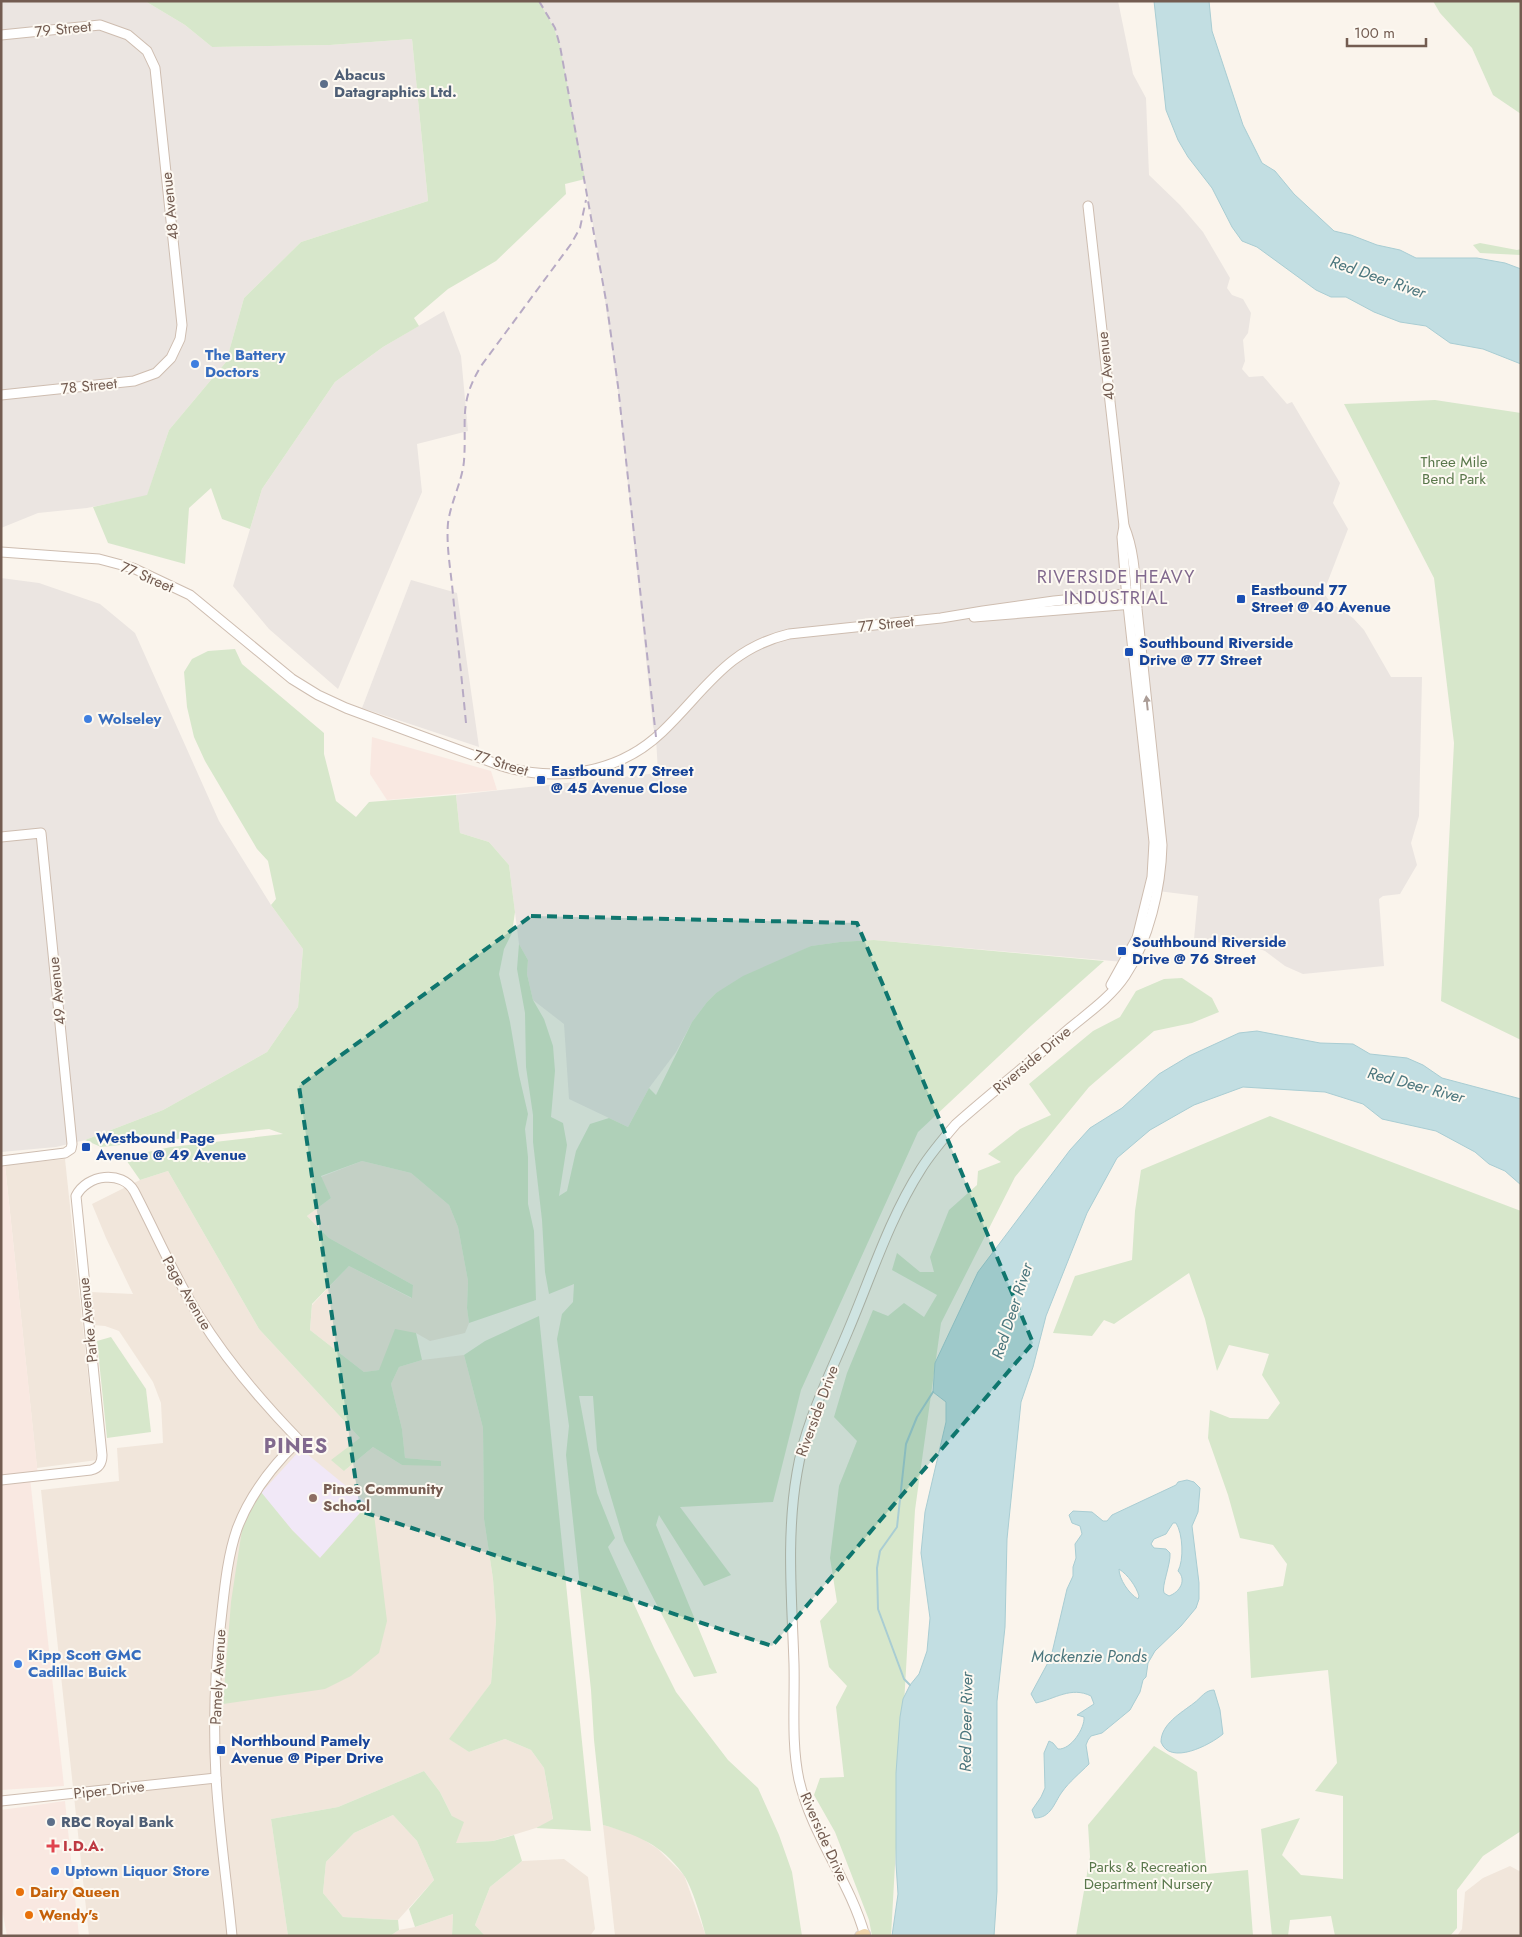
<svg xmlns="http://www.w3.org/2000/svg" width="1522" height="1937" viewBox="0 0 1522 1937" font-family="Jost,sans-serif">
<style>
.residential{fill:#f1e6db}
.commercial{fill:#f9e8e1}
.industrial{fill:#ebe5e1}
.education{fill:#f1e8f7}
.green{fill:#d7e7cb}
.water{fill:#c2dee2;stroke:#a9cdd3;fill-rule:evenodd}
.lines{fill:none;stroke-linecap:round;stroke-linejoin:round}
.stream{stroke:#a9cdd3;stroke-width:2}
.secondary-casing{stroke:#cebdb0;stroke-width:11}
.primary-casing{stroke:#d8d1ce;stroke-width:12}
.secondary{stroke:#fff;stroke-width:9}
.primary{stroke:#f0d6ad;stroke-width:10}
.rail{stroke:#b7aac4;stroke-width:2;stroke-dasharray:8 5;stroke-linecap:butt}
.oneway{fill:#ab9d97}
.marked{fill:#0f766e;fill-opacity:0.2;stroke:#0f766e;stroke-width:4;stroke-dasharray:10 6;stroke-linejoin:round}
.service-dot{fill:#5c6f8a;stroke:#fdf9f2;stroke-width:2}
.shop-dot{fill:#3f7fe0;stroke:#fdf9f2;stroke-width:2}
.transit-dot{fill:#1a4fb4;stroke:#fdf9f2;stroke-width:2}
.education-dot{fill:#8d6e63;stroke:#fdf9f2;stroke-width:2}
.health-dot{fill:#e0444e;stroke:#fdf9f2;stroke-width:2}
.food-dot{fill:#e8710a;stroke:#fdf9f2;stroke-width:2}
.labels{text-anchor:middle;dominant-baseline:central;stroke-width:4;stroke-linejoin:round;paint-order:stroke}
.street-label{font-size:15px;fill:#735c51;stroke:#fdf9f2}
.service-label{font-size:15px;font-weight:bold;fill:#4e5e75;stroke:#fdf9f2;text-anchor:start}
.shop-label{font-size:15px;font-weight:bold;fill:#366cbe;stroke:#fdf9f2;text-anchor:start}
.park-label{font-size:15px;fill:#59774b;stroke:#fdf9f2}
.transit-label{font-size:15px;font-weight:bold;fill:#164399;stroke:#fdf9f2;text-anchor:start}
.education-label{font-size:15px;font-weight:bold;fill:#785e54;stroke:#fdf9f2;text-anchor:start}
.health-label{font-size:15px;font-weight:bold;fill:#be3a42;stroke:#fdf9f2;text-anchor:start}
.food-label{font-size:15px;font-weight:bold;fill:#c56008;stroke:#fdf9f2;text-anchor:start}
.water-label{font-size:16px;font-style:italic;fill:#4a757c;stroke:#fdf9f2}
.quarter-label{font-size:18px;letter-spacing:1px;fill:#81698e;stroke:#fdf9f2}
.district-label{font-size:20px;font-weight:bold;letter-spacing:1px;fill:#81698e;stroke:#fdf9f2}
</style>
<rect width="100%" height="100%" fill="#faf4ec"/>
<g class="residential">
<polygon points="65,1159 97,1460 37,1468 5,1165"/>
<polygon points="362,1161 411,1173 449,1205 458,1227 468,1281 467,1308 469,1323 465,1333 430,1341 416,1333 379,1370 364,1372 310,1330 312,1305 349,1266 411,1298 413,1285 329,1238 307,1216 331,1198 321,1177"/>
<polygon points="168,1171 259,1329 360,1438 344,1471 373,1447 402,1465 441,1461 405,1458 402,1429 391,1384 399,1367 422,1360 464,1355 483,1428 484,1519 493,1579 496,1621 491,1683 450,1739 469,1752 505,1739 531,1750 544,1768 553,1820 536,1828 493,1841 455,1843 452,1816 440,1792 424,1771 338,1807 271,1819 288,1936 89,1936 41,1490 119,1481 117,1448 163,1443 161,1403 153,1382 119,1331 105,1326 93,1325 90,1292 133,1294 106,1238 92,1204 140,1180"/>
<polygon points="393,1815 417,1841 434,1880 398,1920 343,1917 323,1893 326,1862 354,1833"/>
<polygon points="603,1825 635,1834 658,1849 684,1875 706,1936 615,1936"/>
<polygon points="564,1859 588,1877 595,1929 590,1936 485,1936 475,1925 490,1887 522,1861"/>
<polygon points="1510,1866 1521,1872 1521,1936 1457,1936 1462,1929 1465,1892 1483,1878"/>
<polygon points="453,1914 452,1936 390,1936 399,1930 415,1927"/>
</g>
<g class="commercial">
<polygon points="372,737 491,771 497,790 387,800 370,774"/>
<polygon points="5,1165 38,1476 30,1478 64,1786 1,1790 1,1166"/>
<polygon points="65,1801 79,1936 7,1936 1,1904 1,1810"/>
</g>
<g class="industrial">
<polygon points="1,1 145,1 185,25 212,47 330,45 412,39 428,201 301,242 244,298 226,362 169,430 147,496 87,508 38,513 1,528"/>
<polygon points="539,1 1118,1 1133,74 1146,98 1149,175 1180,205 1203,232 1230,278 1227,288 1232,295 1243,299 1251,313 1248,333 1243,340 1245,361 1242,369 1249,377 1263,376 1287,404 1292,402 1340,483 1333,503 1348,529 1326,586 1325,595 1331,603 1353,618 1364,630 1391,677 1422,677 1419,816 1411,843 1417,865 1400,894 1383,896 1379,899 1384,966 1303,974 1285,966 1265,951 1257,948 1194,939 1198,896 1150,890 1124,962 874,940 840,942 811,946 716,993 707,1002 692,1022 676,1052 649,1088 628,1127 569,1099 564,1024 533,1000 527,974 528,960 519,944 509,865 489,842 460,833 456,795 658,773 656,737 653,726 619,398 598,252 560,47 554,28"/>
<polygon points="444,311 461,356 468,431 417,444 422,492 338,689 269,629 233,586 262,489 335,382 383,347"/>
<polygon points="1,578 39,583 100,604 135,633 219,821 271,905 303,949 298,1007 267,1052 163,1110 85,1140 56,1147 1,1152"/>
<polygon points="411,580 457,593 479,747 362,708"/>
</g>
<polygon class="education" points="301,1449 368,1504 320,1558 292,1530 261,1493"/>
<g class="green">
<polygon points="145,1 539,1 554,28 560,46 585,179 565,184 566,194 496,261 448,289 414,318 419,326 383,347 335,382 262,489 250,529 222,519 211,488 189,508 185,564 108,543 93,507 147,495 169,430 226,362 244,298 301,242 428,201 412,39 330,45 212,47 185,25"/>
<polygon points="1433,1 1521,1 1521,114 1493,95 1472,48 1440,13"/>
<polygon points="1480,243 1517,250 1521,249 1521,255 1480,253 1473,245"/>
<polygon points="1435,400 1521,413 1521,1040 1441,1001 1454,743 1434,578 1344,404"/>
<polygon points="235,649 242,664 324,733 324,754 336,801 356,817 369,802 456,795 460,833 489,842 509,865 515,912 512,933 504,949 499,974 510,1022 519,1075 528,1114 525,1129 528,1157 528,1204 534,1231 536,1300 469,1323 467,1308 468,1281 458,1227 449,1205 411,1173 362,1161 321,1176 331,1198 307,1216 329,1238 413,1285 412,1298 349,1266 312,1304 310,1330 364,1372 379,1370 395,1329 416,1333 422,1360 399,1367 391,1384 402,1429 405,1458 441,1461 441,1466 402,1465 373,1447 344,1471 331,1460 360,1438 259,1329 168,1171 140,1180 124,1157 171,1147 283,1134 269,1129 101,1147 85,1140 163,1110 267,1052 298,1007 303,949 271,905 276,899 268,861 257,849 205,761 194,737 187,707 184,672 192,659 208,651"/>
<path d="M874,940L1104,961L1032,1025L918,1132L801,1390L773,1502L680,1507L731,1575L704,1586L659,1515L656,1525L717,1673L694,1677L624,1541L597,1450L593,1396H579L597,1493L615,1538L608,1547L654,1648L676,1692L728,1760L758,1788L779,1835L792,1872L802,1936H706C701,1919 693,1888 683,1874C661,1844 637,1835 603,1825L594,1740L591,1690L566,1455L569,1426L557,1339L562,1314L573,1302L574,1284L549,1294L545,1272L542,1220L533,1142V1115L526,1067L525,1013L517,969L519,944L528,960L527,974L533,1000L544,1019L553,1046L555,1071L551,1117L563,1123L567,1145L559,1196L567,1191L576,1151L590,1124L609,1118L628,1127L649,1088L656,1095L692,1022L707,1002L716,993L743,976L811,946L840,942Z"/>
<polygon points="1182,978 1212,998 1219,1012 1192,1023 1154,1031 1089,1087 1015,1177 941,1323 915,1510 891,1936 872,1936 869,1920 835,1832 814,1795 820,1778 844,1777 836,1707 847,1686 829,1667 820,1621 837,1602 830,1558 839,1486 857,1441 834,1417 847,1373 873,1310 888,1316 904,1303 924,1317 937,1295 892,1270 897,1253 920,1272 934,1272 930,1257 949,1210 977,1185 978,1171 1001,1162 988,1154 1020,1129 1051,1115 1029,1084 1093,1031 1120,1017 1136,991 1164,979"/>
<polygon points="1270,1116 1521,1211 1521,1831 1483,1856 1457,1890 1457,1928 1450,1936 1335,1936 1331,1916 1290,1920 1288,1936 1272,1936 1261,1829 1300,1818 1282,1855 1301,1875 1343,1879 1343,1796 1315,1791 1337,1763 1328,1670 1251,1678 1247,1592 1283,1586 1287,1564 1273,1545 1240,1538 1228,1495 1208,1438 1210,1410 1230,1418 1268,1419 1280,1403 1262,1375 1269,1354 1229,1345 1217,1371 1205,1319 1189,1273 1114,1324 1104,1320 1092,1336 1053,1333 1075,1276 1132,1260 1135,1211 1141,1170"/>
<polygon points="539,1316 591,1831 536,1828 553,1819 544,1768 531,1750 505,1739 469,1752 449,1739 491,1683 496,1621 493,1579 484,1519 483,1428 464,1355 485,1341"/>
<polygon points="111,1337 146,1389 151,1432 107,1438 97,1341"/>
<polygon points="261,1492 292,1530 320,1558 368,1504 374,1514 387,1621 379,1653 351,1676 325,1689 223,1704 231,1602 243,1523"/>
<polygon points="1154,1746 1197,1772 1207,1874 1248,1870 1253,1936 1076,1936 1090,1857 1088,1825"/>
<polygon points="424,1771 440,1792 452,1816 464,1822 456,1843 493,1841 514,1835 522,1861 490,1887 475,1925 485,1936 452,1936 453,1914 415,1927 409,1909 434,1880 417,1841 393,1815 354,1833 326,1862 323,1893 343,1917 398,1920 399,1930 390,1936 288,1936 271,1819 338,1807"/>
</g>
<g class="water">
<polygon points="1154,1 1209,1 1212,31 1243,125 1262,163 1275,171 1294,194 1334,231 1351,235 1377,245 1400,250 1416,258 1477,258 1505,263 1521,269 1521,364 1483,349 1450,343 1426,326 1400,322 1374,312 1346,297 1331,297 1316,290 1257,247 1242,241 1232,227 1212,188 1188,157 1178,140 1166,110"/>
<polygon points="1257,1031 1320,1043 1353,1044 1370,1054 1407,1058 1423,1065 1442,1078 1521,1099 1521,1185 1505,1171 1489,1164 1475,1152 1436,1131 1382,1119 1363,1104 1325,1092 1243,1087 1194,1105 1150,1130 1117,1158 1087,1213 1046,1316 1033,1367 1021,1402 1007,1539 1005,1627 997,1701 997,1891 994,1936 892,1936 898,1894 896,1864 896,1773 900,1717 903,1699 910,1685 919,1674 927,1651 930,1618 921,1553 925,1512 946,1422 946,1402 933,1392 935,1363 978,1272 1070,1150 1090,1128 1122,1108 1159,1074 1189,1056 1239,1033"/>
<path d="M1187,1480L1194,1482L1200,1488L1198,1512L1192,1526L1199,1583V1599L1196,1608L1181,1626L1155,1651L1148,1663L1146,1677L1143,1680L1140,1692L1130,1710L1102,1733L1091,1736L1088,1740L1086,1745L1089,1764C1080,1773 1069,1782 1062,1792C1054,1803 1051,1818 1035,1818L1032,1810L1041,1797L1045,1788L1044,1753L1049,1741L1053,1743L1058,1749C1071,1750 1085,1728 1084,1717L1077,1715L1094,1704L1091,1696C1071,1686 1055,1699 1036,1703L1031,1694L1051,1657L1067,1589L1073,1576V1567L1076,1558L1075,1544L1082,1534L1080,1526L1072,1523L1069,1515L1073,1511L1092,1512L1103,1521H1107L1112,1515L1176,1485L1178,1482ZM1173,1523H1176C1183,1534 1184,1560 1178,1571C1187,1580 1180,1592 1169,1596L1164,1593C1161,1587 1171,1564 1170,1553L1166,1549L1154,1548L1151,1544L1154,1539L1166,1534ZM1119,1569C1128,1575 1136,1586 1139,1596L1138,1599C1129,1594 1119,1579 1119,1569Z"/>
<path d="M1214,1690L1220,1710L1223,1734C1210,1745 1170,1766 1161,1742C1161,1724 1181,1713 1194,1703C1201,1698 1205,1690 1214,1690Z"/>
</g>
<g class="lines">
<polyline class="stream" points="910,1685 904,1679 878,1609 877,1568 880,1551 897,1527 906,1444 917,1417 933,1392"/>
<defs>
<g id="secondary">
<polyline points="1,35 100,25 128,35 147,51 155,68 182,325 180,339 171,358 156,373 134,381 1,395"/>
<polyline points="1088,206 1124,526 1122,537 1126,587 1154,842 1152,877 1137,938 1111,985"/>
<path d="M1,552L99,559L133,568L190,595L292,679L318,695L346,708L502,766C558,783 619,773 662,732C705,691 726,649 789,634L941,618L983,611L1054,601L1136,593"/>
<polyline points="974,617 1133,604"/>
<polyline points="1,837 41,833 72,1144 71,1149 65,1153 1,1161"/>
<path d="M1,1480L91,1470C99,1468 102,1463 102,1455L76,1196C87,1174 122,1170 134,1191C156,1233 174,1276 199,1316C227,1361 262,1402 299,1440C272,1466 250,1494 237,1529C228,1555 225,1584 222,1611C215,1666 213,1722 216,1777C219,1830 227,1883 232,1936"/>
<polyline points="1,1801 216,1778"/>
<path d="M865,1936C850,1881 812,1836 799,1780C791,1743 795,1702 794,1664C792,1601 786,1536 797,1473C805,1423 829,1377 848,1331C871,1277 889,1219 921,1169C931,1153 943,1139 956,1124C993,1091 1032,1061 1070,1028C1088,1013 1111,997 1125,976C1149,940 1161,887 1162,845L1137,609C1135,581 1135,552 1124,526"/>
</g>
<polyline id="primary" points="860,1936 865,1934"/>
</defs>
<use href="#secondary" class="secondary-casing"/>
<use href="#primary" class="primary-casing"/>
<use href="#secondary" class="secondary"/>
<use href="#primary" class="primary"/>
<g class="rail">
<polyline points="539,1 555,28 560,46 607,306 618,386 656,737"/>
<path d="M466,723C462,680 457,637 453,595C451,571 446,547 448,523C451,501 462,482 464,461C467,420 458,404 481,366L571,244L580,228L586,200"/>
</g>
</g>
<defs><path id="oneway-solid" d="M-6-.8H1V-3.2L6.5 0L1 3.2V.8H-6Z" transform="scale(1.25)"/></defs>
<use class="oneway" href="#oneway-solid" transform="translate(1147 703) rotate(-96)"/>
<path class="marked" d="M531,916L857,923L1033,1343L772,1646L360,1511L299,1086Z"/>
<g class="service-dot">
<circle cx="324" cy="84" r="5"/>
<circle cx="51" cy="1822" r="5"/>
</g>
<g class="shop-dot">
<circle cx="195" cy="364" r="5"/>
<circle cx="88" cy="719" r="5"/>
<circle cx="18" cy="1664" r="5"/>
<circle cx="55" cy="1871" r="5"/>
</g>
<g class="transit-dot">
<rect x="1236" y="594" width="10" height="10" rx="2.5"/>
<rect x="1124" y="647" width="10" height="10" rx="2.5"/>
<rect x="536" y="775" width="10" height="10" rx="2.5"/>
<rect x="1117" y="946" width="10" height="10" rx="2.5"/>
<rect x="81" y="1142" width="10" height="10" rx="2.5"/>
<rect x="216" y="1745" width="10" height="10" rx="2.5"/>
</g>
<circle class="education-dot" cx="313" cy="1498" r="5"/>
<path class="health-dot" d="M50.5 1838.5h5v5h5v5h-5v5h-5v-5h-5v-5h5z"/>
<g class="food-dot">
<circle cx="20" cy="1892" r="5"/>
<circle cx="29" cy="1915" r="5"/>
</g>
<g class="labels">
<g class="street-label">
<text transform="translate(63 29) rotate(-6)">79 Street</text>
<text transform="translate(170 206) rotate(-96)">48 Avenue</text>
<text transform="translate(1106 366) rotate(-96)">40 Avenue</text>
<text transform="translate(89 386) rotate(-6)">78 Street</text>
<text transform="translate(147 577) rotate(23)">77 Street</text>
<text transform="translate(886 624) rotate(-6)">77 Street</text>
<text transform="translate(501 763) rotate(17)">77 Street</text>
<text transform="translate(57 991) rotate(-96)">49 Avenue</text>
<text transform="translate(1032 1060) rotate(-40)">Riverside Drive</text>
<text transform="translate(187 1293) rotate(60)">Page Avenue</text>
<text transform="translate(88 1320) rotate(-96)">Parke Avenue</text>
<text transform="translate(817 1411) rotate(-70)">Riverside Drive</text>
<text transform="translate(218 1677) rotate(-87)">Pamely Avenue</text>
<text transform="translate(109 1790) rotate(-6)">Piper Drive</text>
<text transform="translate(824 1837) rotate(66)">Riverside Drive</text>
</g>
<g class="service-label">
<text x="334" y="75">Abacus<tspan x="334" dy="17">Datagraphics Ltd.</tspan></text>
<text x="61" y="1822">RBC Royal Bank</text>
</g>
<g class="shop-label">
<text x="205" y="355">The Battery<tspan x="205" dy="17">Doctors</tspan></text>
<text x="98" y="719">Wolseley</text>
<text x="28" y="1655">Kipp Scott GMC<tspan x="28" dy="17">Cadillac Buick</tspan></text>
<text x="65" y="1871">Uptown Liquor Store</text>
</g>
<g class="park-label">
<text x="1454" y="462">Three Mile<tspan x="1454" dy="17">Bend Park</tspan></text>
<text x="1148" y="1867">Parks &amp; Recreation<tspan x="1148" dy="17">Department Nursery</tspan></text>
</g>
<g class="transit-label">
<text x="1251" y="590">Eastbound 77<tspan x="1251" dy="17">Street @ 40 Avenue</tspan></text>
<text x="1139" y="643">Southbound Riverside<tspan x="1139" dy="17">Drive @ 77 Street</tspan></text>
<text x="551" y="771">Eastbound 77 Street<tspan x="551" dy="17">@ 45 Avenue Close</tspan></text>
<text x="1132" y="942">Southbound Riverside<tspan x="1132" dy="17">Drive @ 76 Street</tspan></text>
<text x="96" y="1138">Westbound Page<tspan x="96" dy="17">Avenue @ 49 Avenue</tspan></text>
<text x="231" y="1741">Northbound Pamely<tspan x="231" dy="17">Avenue @ Piper Drive</tspan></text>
</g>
<g class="education-label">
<text x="323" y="1489">Pines Community<tspan x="323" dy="17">School</tspan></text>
</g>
<g class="health-label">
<text x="63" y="1846">I.D.A.</text>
</g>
<g class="food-label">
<text x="30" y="1892">Dairy Queen</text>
<text x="39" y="1915">Wendy's</text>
</g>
<g class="water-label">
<text transform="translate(1378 277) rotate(19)">Red Deer River</text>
<text transform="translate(1416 1085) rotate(15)">Red Deer River</text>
<text transform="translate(1012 1311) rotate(-72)">Red Deer River</text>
<text x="1089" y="1656">Mackenzie Ponds</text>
<text transform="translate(966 1722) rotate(-89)">Red Deer River</text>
</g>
<g class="quarter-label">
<text x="1116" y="577">RIVERSIDE HEAVY<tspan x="1116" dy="21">INDUSTRIAL</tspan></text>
</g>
<g class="district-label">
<text x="296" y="1446">PINES</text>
</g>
</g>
<rect width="1522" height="1937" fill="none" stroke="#735c51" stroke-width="5"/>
<path d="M1347 38v8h79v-8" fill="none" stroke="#735c51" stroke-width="2.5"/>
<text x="1354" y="38" font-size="15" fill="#735c51" stroke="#fdf9f2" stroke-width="4" paint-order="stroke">100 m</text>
</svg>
